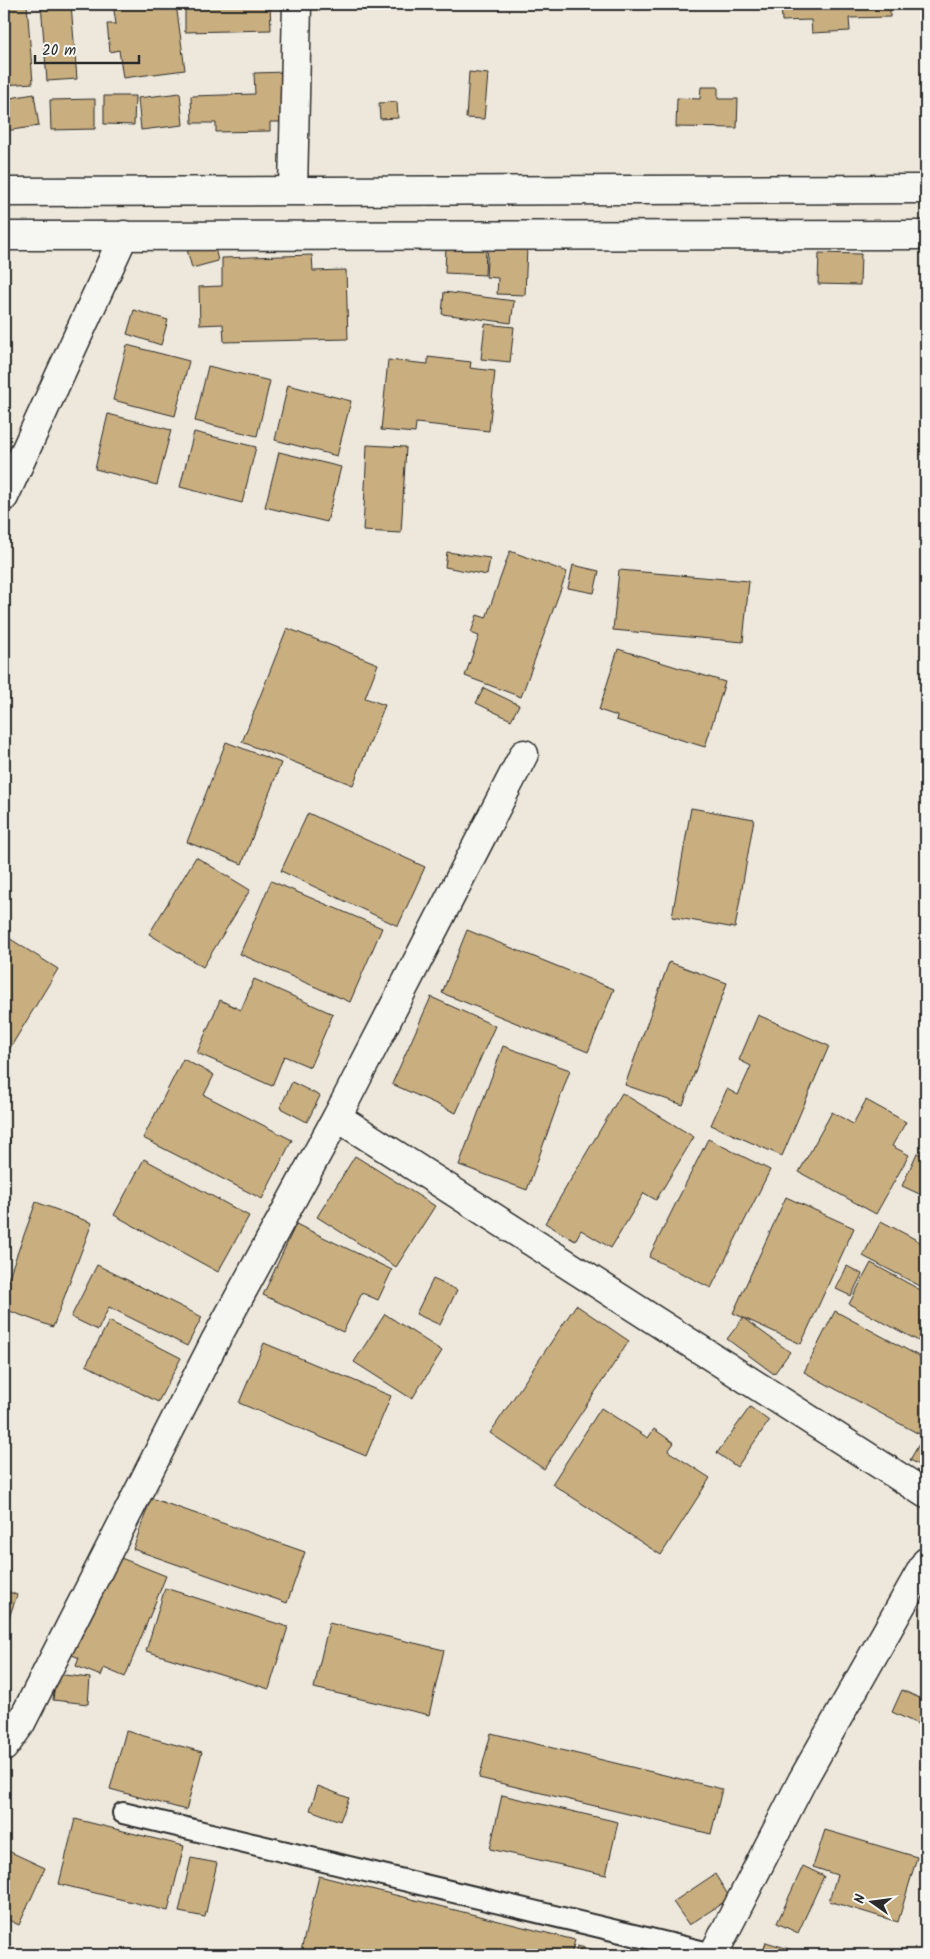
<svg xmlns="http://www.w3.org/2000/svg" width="930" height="1959" viewBox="0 0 930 1959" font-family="Kalam,sans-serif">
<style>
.building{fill:#c9ae7f;stroke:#2b2b2b}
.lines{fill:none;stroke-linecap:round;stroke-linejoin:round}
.lane-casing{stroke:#2b2b2b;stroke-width:24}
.street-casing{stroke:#2b2b2b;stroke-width:31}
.secondary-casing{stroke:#2b2b2b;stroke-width:31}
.lane{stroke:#f6f6f2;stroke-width:20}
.street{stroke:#f6f6f2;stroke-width:28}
.secondary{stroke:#f6f6f2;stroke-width:28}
</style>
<rect width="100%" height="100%" fill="#ede8db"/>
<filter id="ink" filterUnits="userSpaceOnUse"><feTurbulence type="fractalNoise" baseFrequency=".02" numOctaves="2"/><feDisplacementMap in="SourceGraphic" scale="10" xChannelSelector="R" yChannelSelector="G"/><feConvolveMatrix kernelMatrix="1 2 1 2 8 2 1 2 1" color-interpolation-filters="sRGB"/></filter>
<g filter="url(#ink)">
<g class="building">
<polygon points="4,4 27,4 33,83 4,85"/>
<polygon points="41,4 71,4 77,79 47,81"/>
<polygon points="113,4 176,4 185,70 123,78 119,50 110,52 107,24 116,24"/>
<polygon points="185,4 270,4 271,30 185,32"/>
<polygon points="781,4 890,4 890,17 849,18 850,31 812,33 811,20 782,21"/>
<polygon points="286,72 287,122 270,122 270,131 216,132 216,123 192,123 191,96 255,94 254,73"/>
<polygon points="469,72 488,74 484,119 466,118"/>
<polygon points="701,87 718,87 718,99 738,99 737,128 676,127 677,98 700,99"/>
<polygon points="925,90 926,90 926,124 921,124"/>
<polygon points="180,93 183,125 141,130 138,98"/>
<polygon points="34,94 39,126 5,131 4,99"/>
<polygon points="104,96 135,96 134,125 104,124"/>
<polygon points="95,99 95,129 51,130 50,100"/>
<polygon points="397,102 398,118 380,119 379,103"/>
<polygon points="213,239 218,261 192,268 186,246"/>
<polygon points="446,245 486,247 485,275 445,273"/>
<polygon points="488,245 527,247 525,295 497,294 498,278 486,277"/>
<polygon points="819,253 861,254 860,285 818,284"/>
<polygon points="312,255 313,271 346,270 348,339 224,342 223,324 200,325 199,287 222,286 222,258"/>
<polygon points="444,292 514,301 511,323 442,314"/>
<polygon points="134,310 168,320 161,345 127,334"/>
<polygon points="485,324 514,327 510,362 481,359"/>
<polygon points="127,345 189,361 175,416 113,400"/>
<polygon points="428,357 471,362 470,368 495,371 489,431 416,423 415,433 381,430 388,360 428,364"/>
<polygon points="208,366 270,381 257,436 195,421"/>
<polygon points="288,385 351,401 337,456 275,440"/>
<polygon points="108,414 171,430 157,485 95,469"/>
<polygon points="194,432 256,447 242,503 180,487"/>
<polygon points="367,445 406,447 401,533 363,531"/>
<polygon points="279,452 341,467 327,522 265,507"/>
<polygon points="510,551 567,572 521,697 465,676 479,636 471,633 477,615 486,618"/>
<polygon points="447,552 490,558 487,575 445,567"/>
<polygon points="573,565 599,571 594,593 568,588"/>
<polygon points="619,570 749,581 743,642 613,630"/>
<polygon points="287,628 378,664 365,698 385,705 353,785 242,742"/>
<polygon points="618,649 725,682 705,747 616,720 617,716 599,710"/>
<polygon points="484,688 519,705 511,720 476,703"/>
<polygon points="226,742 281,763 242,864 187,842"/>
<polygon points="691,808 754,819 735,928 672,917"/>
<polygon points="308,813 425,867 398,926 281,871"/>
<polygon points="196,857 250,890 203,967 149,934"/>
<polygon points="271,881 382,928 350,1002 240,954"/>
<polygon points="467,930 614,989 588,1052 442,993"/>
<polygon points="4,935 58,969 4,1058"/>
<polygon points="669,962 727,983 683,1105 625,1085"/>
<polygon points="254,979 333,1014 310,1067 284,1056 272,1086 197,1053 220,1000 241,1010"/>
<polygon points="431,997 495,1026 456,1113 392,1084"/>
<polygon points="758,1015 829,1046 782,1156 711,1125 727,1089 738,1095 751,1066 739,1060"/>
<polygon points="503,1046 570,1070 527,1190 459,1165"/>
<polygon points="183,1059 214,1075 204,1095 292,1140 262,1199 143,1138"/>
<polygon points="292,1082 320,1096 307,1122 280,1108"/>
<polygon points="622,1093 694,1137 656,1200 644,1193 611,1248 581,1230 575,1241 545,1223"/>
<polygon points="866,1100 906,1122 892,1146 909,1155 876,1214 799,1172 832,1112 853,1124"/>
<polygon points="4,1137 10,1140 4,1157"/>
<polygon points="708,1139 770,1170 711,1288 649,1257"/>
<polygon points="917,1153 926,1157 926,1197 902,1186"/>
<polygon points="355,1156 435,1206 396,1267 317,1217"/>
<polygon points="144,1159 249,1216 218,1272 114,1215"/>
<polygon points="786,1197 854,1228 801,1344 733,1313"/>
<polygon points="36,1202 92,1223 53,1327 4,1309 4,1290"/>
<polygon points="881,1221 926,1245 926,1289 863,1256"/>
<polygon points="296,1224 392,1270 378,1300 362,1293 343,1332 263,1295"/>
<polygon points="871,1263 926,1293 926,1345 849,1304"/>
<polygon points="97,1265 202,1317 187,1346 109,1307 98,1330 71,1317"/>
<polygon points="847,1266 862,1274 851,1296 836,1289"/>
<polygon points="433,1279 457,1290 440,1325 416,1314"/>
<polygon points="576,1305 629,1341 544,1469 490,1433"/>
<polygon points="835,1311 926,1360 926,1421 919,1434 804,1372"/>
<polygon points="385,1314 442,1351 412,1399 354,1362"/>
<polygon points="743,1318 790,1352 774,1374 727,1339"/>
<polygon points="109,1321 181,1358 158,1402 86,1365"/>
<polygon points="264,1343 391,1396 366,1456 239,1403"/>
<polygon points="750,1407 769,1421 737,1467 717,1453"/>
<polygon points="601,1408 648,1438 654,1429 674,1443 668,1451 710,1478 661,1555 552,1484"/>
<polygon points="926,1432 926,1468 910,1460"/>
<polygon points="151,1498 305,1552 287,1603 133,1549"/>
<polygon points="111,1554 166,1576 125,1677 104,1668 101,1676 76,1666 79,1658 70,1654"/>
<polygon points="165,1588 288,1627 269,1689 146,1651"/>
<polygon points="4,1590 17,1595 4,1632"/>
<polygon points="329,1623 444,1650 429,1715 314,1688"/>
<polygon points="56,1674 90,1678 88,1704 53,1700"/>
<polygon points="902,1690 926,1701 926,1728 892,1712"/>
<polygon points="126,1731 202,1752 186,1810 110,1789"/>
<polygon points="491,1733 722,1789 711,1834 479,1778"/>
<polygon points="926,1748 926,1769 920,1767"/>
<polygon points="926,1779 926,1800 920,1798"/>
<polygon points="318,1786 349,1798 340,1821 310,1810"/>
<polygon points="502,1795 618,1822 606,1875 490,1849"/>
<polygon points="75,1819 184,1846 168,1911 59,1884"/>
<polygon points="825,1830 917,1857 898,1922 829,1901 837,1875 813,1867"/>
<polygon points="4,1849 45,1868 19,1925 4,1918"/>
<polygon points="191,1858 217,1863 205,1917 179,1912"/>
<polygon points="803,1866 824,1876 798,1933 777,1923"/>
<polygon points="715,1874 730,1898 689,1925 673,1902"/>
<polygon points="319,1876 575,1940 571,1955 300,1955"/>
<polygon points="766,1942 792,1950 790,1955 762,1955"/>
<polygon points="577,1946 613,1954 612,1955 575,1955"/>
</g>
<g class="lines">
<defs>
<polyline id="lane" points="123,1813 713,1954"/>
<g id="street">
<polyline points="293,190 297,4"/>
<polyline points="4,497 124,235"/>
<polyline points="337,1117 926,1494"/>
<polyline points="4,1747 20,1725 214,1343 337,1117 524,754"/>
<polyline points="713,1955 802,1781 926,1562"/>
</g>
<g id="secondary">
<polyline points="4,192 926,189"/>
<polyline points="4,236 926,235"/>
</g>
</defs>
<use href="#lane" class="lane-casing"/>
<use href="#street" class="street-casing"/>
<use href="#secondary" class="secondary-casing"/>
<use href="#lane" class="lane"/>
<use href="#street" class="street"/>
<use href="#secondary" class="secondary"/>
</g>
</g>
<rect width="930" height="1959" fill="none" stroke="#f6f6f2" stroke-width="20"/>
<rect x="10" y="10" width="910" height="1939" fill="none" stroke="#2b2b2b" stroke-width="2" filter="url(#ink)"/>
<g transform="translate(872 1902) rotate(284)" stroke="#f6f6f2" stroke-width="4" paint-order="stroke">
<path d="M0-4L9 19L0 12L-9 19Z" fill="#2b2b2b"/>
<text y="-8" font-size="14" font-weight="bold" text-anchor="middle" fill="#2b2b2b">N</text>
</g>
<path d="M35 55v8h104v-8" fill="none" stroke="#2b2b2b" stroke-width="2.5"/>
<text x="42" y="55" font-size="15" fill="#2b2b2b" stroke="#f6f6f2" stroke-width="4" paint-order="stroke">20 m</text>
</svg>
